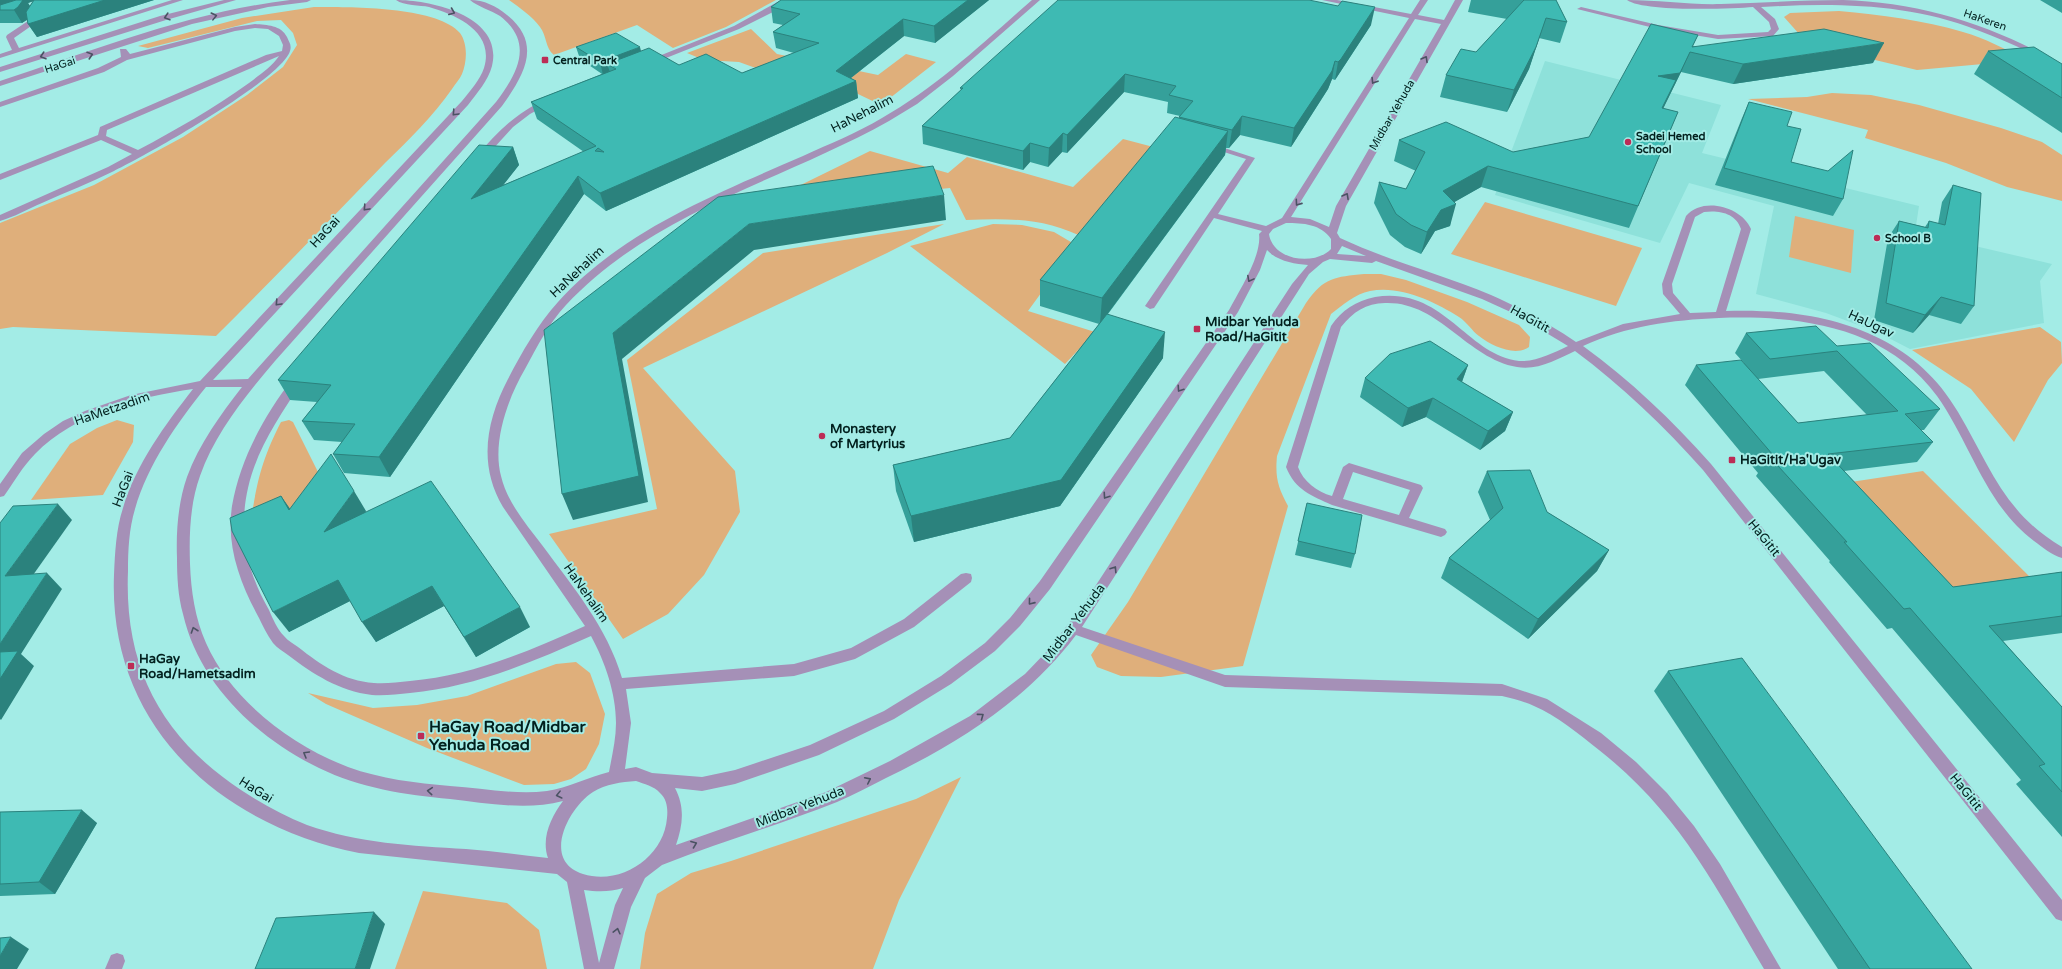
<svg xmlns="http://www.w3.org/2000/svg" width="2062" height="969" viewBox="0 0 2062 969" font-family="'Varela Round',sans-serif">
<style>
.built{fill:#8ee1da}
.green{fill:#dfaf7b}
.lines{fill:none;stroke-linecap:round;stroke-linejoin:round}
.minor{fill:#a590b7;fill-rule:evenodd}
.wall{fill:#35a09a;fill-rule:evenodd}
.shaded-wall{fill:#2b827d}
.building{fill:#3ebab3;stroke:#2b827d;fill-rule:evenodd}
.oneway{stroke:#4b5263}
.poi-dot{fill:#bc2c56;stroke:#a3ece6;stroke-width:1.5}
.labels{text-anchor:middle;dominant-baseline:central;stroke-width:4;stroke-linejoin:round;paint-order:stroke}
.far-street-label{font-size:11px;fill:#02201e;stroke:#a3ece6}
.far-poi-label{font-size:11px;font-weight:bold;fill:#02201e;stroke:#a3ece6;text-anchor:start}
.street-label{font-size:13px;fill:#02201e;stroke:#a3ece6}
.poi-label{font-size:13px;font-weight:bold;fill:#02201e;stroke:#a3ece6;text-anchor:start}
.near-poi-label{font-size:16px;font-weight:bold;fill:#02201e;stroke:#a3ece6;text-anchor:start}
</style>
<rect width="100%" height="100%" fill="#a3ece6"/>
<polygon class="built" points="1545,61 1721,105 1702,153 1919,206 1915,232 2052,264 2040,281 2044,323 1910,349 1877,332 1826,313 1756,294 1774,206 1689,183 1660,243 1495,195"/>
<g class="green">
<path d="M509,0H776L726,27L673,48L637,25L554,55C545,48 547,36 540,27C532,16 520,8 509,0Z"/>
<path d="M314,7C348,7 437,6 460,33C468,44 467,62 462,74C460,79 455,84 452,89C433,116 409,140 385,163C329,221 273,279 216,336L13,327L0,329V223L94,185L183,137L247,95L283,67L297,45L293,33L281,20L257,21L148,48L138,46L242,18Z"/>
<path d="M1839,11C1881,15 1923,20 1963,32C1985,38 2006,50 2027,60L1917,70L1808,44L1784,17L1790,13Z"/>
<polygon points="751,29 777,54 878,75 906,54 936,62 881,105 837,84 772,74 739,62 704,60 687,53"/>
<polygon points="1832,93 1871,95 1919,105 2001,128 2042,142 2062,155 2062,201 2007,187 1946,163 1865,138 1868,130 1748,99 1807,97"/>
<path d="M1123,139L1161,149L1088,240C1048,218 1010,218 966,220L950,188L754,208L870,151L948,173L967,157L1073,187Z"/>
<polygon points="1485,202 1642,248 1616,306 1451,254"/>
<polygon points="1795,216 1854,230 1851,273 1789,257"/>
<polygon points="944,224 887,253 643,368 735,471 740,512 704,575 668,614 623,639 549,534 657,509 627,360 763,253"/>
<polygon points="993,224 1022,225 1054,232 1076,245 1028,311 1095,332 1065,364 910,246"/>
<path d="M1364,274H1381L1406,280L1467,302L1519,325L1530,337L1529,347C1515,357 1492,346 1479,336C1472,331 1467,322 1459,317C1435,302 1401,285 1370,291C1355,294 1343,305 1331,314L1277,456C1275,478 1278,487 1288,506L1243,666L1161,677L1121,676L1097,667L1091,655L1128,602L1306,303C1324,277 1335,277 1364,274Z"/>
<polygon points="2040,327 2061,342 2062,363 2048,380 2014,442 1971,389 1912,350"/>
<polygon points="117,420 134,425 133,442 103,495 31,500 70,444 97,428"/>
<path d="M289,420L293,422L324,484L336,489L250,528C256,485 261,461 281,422Z"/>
<polygon points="1923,471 2038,585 1960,598 1851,482"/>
<polygon points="576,662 590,673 605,714 599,744 586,769 571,779 554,784 524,785 427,748 326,704 308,693 373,708 417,705 467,696 556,664"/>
<polygon points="961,777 899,900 873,969 640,969 645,933 657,894 691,873 731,861 916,799"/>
<polygon points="423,891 507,903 539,930 547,969 395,969"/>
</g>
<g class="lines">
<g class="minor">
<polygon points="41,0 49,0 34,24 14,38 19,48 172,0 183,0 0,58 0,54 12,50 6,37 7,35 28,21"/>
<polygon points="224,0 236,0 166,20 0,72 0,67 160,16"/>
<path d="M290,0H311L307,2L268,7L192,24L0,86V81C95,50 190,12 290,0Z"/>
<path d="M396,0C431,0 504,16 492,66C488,81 477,93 468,105L213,380L248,379L496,102C517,74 535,43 500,16C491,10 478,7 470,0C484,0 496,6 507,15C543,44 524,75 502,106L275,361C246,395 215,433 200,476C190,504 189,534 190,564C191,591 195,618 206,643C231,700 291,745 348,767C381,779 416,783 450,786C482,788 515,795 547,791C568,788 588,777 609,772C612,756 616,739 616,723C616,693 605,662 591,636C533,662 474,687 410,693C398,694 385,696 372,695C339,691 313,674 288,655C283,651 277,648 273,643C267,635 263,626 259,618C240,583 226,546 232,506C240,459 264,416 293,378L297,377L302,381C280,417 258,445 248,488C238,532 247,572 269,610C273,619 277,629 284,636C288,641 294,644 298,647C321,665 344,681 374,683C386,684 398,682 410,681C472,676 529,651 585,626L503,507C478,465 486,421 508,379C522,352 538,324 558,302C623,230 716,194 803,156C829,144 857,133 882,118C937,87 984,42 1032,0H1040L953,76L917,104L889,121C780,182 654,211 566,305C549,323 537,347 525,369C508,398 492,442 501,476C507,502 526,524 542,545C573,587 607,627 622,678L794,664L851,648L904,619L961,574L966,573L971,574L972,578L971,582L914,627L855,659L794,676L626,689L631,723L625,769L636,767L652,773L702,777L735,770L810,745L884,711L941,676L985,643L1010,618L1040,581L1229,310C1239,291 1262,256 1259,234L1262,231L1214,218L1154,308L1150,309L1145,306L1246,159L1205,146L1209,143L1255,158L1218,214L1266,226L1282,218L1409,18L1322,0H1337L1411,14L1420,0H1428L1418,15L1444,20L1455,0H1463L1346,206L1337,233L1340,238C1389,261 1441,274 1491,295C1521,308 1549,324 1576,342L1623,324L1680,314L1663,294L1662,284L1686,216C1703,196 1742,207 1751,229L1726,311C1816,308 1909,328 1958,412C1990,466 2004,513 2062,547V558C2052,555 2042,547 2034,541C1985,504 1971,444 1937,396C1886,326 1798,315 1719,318C1672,320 1626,326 1583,346C1631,381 1672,420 1711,464L2062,900V921L2056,919L1703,470C1664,426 1622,386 1575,351C1558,359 1537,371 1517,367C1466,358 1439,301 1385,303C1366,303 1353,312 1341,327L1298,467C1303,481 1317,492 1332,496L1343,467L1349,463L1421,485L1423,488L1409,518L1445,529L1447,532L1445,535L1441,537L1332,505C1312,496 1295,490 1286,467L1331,326C1342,310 1356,301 1375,297C1444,286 1466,355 1519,361C1536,362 1553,353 1568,346L1515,314L1482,299L1376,261L1372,263L1330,259L1323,262L1309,274L1082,627L1225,675L1502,684L1547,699L1601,733L1636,762L1667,793L1694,826L1720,864L1781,969H1764C1714,884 1678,812 1599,750C1579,734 1557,716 1534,706C1524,701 1513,699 1502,696L1225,687L1076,635C1027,700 958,743 886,778C870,786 853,795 837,802C779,825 720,842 662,865L645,878L631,907L614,969H584L567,882L557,874L359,853C219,825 108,725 114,575C115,553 116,529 123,508C136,464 165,425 193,389C138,397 75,413 35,454C23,466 14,482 4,496L0,497V484L22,453L44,434L63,421L85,411L131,395L200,381L462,101C470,91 480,80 484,68C495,32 457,15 429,7C420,5 404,6 396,0ZM1415,19L1441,24L1336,206L1329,227L1310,219L1291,217ZM1704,212C1719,210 1736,213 1741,229L1716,312L1690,313L1673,293L1672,284L1695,217ZM1286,223C1303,223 1321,224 1331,239V249C1315,266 1273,261 1269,234L1273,229ZM1342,246L1366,256L1337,254ZM1267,250C1277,261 1294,264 1308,265L1292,284L1085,602L1049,649L1025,674L970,716L890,761L826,792L676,845C683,825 685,807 675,788L702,791L735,784L819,755L894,719L951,684L995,651L1020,626L1050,589L1238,312L1260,270ZM206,387H242C221,414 199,444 187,477C178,503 176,531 177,558C177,577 178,596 183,614C199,684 257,738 319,768C360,788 405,795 450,799C486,803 526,811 563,801C551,817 541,838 548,858C521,855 494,851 466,849C412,846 358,843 307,825C284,816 262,804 241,790C161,737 124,667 128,571C128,550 129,529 135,509C148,464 177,423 206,387ZM1353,472L1410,490L1399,515L1343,499ZM636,781C644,784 654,786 660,793C667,799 668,809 667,818C664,857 621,886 583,874C541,861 568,808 593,792C606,784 621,782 636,781ZM623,888L615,905L599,963L584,890C598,892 610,892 623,888Z"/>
<polygon points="781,0 790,0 773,12 739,29 651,64 644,62 734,26"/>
<path d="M1627,0C1659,0 1690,5 1721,4C1762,3 1802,0 1843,0C1920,2 1996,26 2062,65V70C2051,67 2041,58 2030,53C2013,44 1995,37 1977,30C1908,3 1834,3 1761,7L1775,19L1779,29L1773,36L1718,39L1658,29L1577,9L1581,7L1658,25L1718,35L1768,32L1771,29L1769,22L1753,7C1731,9 1643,12 1627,0Z"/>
<path d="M255,24C267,25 281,25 287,37C289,42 292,45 290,51C281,80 145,156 114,171C90,183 66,192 42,203C28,209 14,217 0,221V215L108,167L132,154L101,140L0,180V174L98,135L100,127L266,55L282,51L283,45L279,36L268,29L255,28L235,31L127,60L104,72L0,107V102L98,68L121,57L120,49H126L130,54L235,27ZM279,56C272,67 259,75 249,83C214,108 176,130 138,150L106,136L107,130Z"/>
<path d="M545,100L552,102L530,114L513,127L483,160H477V156C497,132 516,113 545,100Z"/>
<polygon points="117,953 123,955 125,961 122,969 105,969 111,955"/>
</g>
</g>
<g class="wall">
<path d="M0,0H154L37,37L28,24L27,19L22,23H0ZM33,1L30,6L28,3Z"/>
<polygon points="781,0 989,0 935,43 904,36 851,78 856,81 858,98 606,211 584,194 390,477 344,473 333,454 342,442 314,440 302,421 317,402 290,400 278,380 513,147 519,165 503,185 584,152 537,119 531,102 602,74 580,59 576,47 641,51 679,65 742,73 794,53 776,48 773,32 783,25 773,23 771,7"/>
<polygon points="1471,0 1556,0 1567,22 1560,43 1539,38 1529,69 1507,112 1440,97 1446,75 1476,52 1507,19 1468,12"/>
<polygon points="2040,0 2062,0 2062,13"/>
<polygon points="1371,25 1337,77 1335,80 1332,79 1328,89 1291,147 1240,135 1229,148 1226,148 1225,155 1108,314 1163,358 1060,506 914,542 896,491 893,465 1010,438 1099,324 1040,306 1040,280 1179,118 1180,116 1167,113 1168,102 1124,92 1067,153 1062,152 1048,167 1030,162 1023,170 923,144 922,126 961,90 960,88"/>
<polygon points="1698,35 1693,46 1873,63 1733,84 1681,72 1663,109 1678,112 1629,228 1481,187 1454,202 1450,226 1435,231 1421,254 1405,247 1390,235 1374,203 1379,182 1406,189 1416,171 1394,161 1399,140 1513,152 1589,137"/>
<polygon points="1988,51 2062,64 2062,133 1974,74"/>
<polygon points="1749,102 1787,126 1791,162 1843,199 1833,216 1715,185 1742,118"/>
<polygon points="1953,185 1974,306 1961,324 1929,315 1913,333 1874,320 1888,238 1899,221 1925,227 1929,221 1938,224 1942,202"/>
<path d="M1746,333L1837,346L1940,409L1924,430H1921L1933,442L1917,462L1844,471L1953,587L2062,572V633L2003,641L2062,707V837L2016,784L2021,780L1892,628L1887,629L1829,562L1830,561L1756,476L1758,473L1685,385L1696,365L1744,363L1735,353ZM1824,371L1867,415L1798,423L1758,379Z"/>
<polygon points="1468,365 1462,382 1513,412 1505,431 1480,450 1426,417 1402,427 1360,397 1365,378"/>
<polygon points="1487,471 1547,512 1609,550 1597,571 1528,639 1441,578 1449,558 1490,520 1478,492"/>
<polygon points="281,496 290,509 366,511 365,513 530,627 476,657 444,606 376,642 350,601 289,632"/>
<polygon points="1307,503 1355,554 1351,568 1295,555"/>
<polygon points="1668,671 1972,969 1838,969 1654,691"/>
<polygon points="0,812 97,823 55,894 0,896"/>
</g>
<g class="shaded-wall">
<polygon points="0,0 37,0 28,3 33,11 27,20 22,23 14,10 0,10"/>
<polygon points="105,0 154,0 37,37 28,24"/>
<polygon points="968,0 989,0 935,43 934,26"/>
<polygon points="1375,7 1371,25 1335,80 1338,62"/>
<polygon points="1546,18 1529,69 1507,112 1514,90"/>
<polygon points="903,19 904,36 838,88 836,71"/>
<polygon points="1884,43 1873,63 1733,84 1743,64"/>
<polygon points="640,47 643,59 607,64 610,72 603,75 600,62"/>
<polygon points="1690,52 1681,72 1653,129 1658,76"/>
<polygon points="1335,61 1332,79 1328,89 1291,147 1294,128"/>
<polygon points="1125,74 1124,92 1067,153 1067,135"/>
<polygon points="856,81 858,98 606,211 600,193"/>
<polygon points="1242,116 1240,135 1229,148 1232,130"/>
<polygon points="1228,131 1225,155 1100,324 1102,298"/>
<polygon points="1063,133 1062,152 1048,167 1049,148"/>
<polygon points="1030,143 1030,162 1023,170 1023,151"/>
<polygon points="513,147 519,165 478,217 471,199"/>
<polygon points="1488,166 1481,187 1437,212 1443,191"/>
<polygon points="578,176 584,194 390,477 379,457"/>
<polygon points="944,195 946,220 754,250 622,359 648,502 573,520 562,494 613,333 749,224"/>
<polygon points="1456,204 1450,226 1435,231 1421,254 1427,232 1441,210"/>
<polygon points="1941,297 1929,315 1913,333 1925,315"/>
<polygon points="1165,332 1163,358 1060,506 914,542 911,516"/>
<polygon points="1468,365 1461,384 1457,379"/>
<polygon points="1433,398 1426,417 1402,427 1408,408"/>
<polygon points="1513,412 1505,431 1480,450 1488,431"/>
<polygon points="354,491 366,511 337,553 324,532"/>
<polygon points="281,496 295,516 289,510"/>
<polygon points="58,504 72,520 21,592 5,576"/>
<polygon points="1609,550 1597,571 1528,639 1538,619"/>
<polygon points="47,573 62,589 21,654 34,666 1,720 0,719 0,644"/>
<polygon points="338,580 352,600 289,632 273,612"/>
<polygon points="432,586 444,606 376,642 362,622"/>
<polygon points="520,607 530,627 476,657 464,637"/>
<polygon points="82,810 97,823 55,894 39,882"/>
<polygon points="374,912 385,924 370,969 355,969"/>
<polygon points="11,937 29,949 17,969 0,969 0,956"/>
</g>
<g class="building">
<polygon points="16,0 23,0 18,7 14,10 0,10 0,5"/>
<polygon points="34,0 105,0 28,24 26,12"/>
<path d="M781,0H968L934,26L903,19L836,71L856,81L600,193L578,176L379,457L333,454L355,424L302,421L331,385L278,380L479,145L513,147L471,199L596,146L531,102L616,69L607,64L649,48L679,65L706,54L742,73L819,43L773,32L800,14L771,7ZM598,148L604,152L595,151Z"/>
<polygon points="1058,0 1309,0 1338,6 1342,1 1375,7 1341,59 1338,62 1335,61 1332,71 1294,128 1242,116 1232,130 1179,117 1193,101 1169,95 1176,86 1125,74 1067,135 1063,133 1049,148 1030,143 1023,151 922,126 963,88 960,88"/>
<polygon points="1523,0 1556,0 1567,22 1546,18 1536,47 1514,90 1446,75 1461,49 1476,52 1524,0"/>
<polygon points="1651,24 1698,35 1692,47 1824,29 1884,43 1743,64 1690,52 1680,73 1658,76 1676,80 1662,108 1678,112 1638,206 1488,166 1443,191 1456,204 1441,210 1427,232 1411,225 1396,214 1379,182 1406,189 1425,152 1399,140 1446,122 1513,152 1589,137"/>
<polygon points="616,33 640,47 600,62 576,47"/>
<polygon points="2034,47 2062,64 2062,98 1988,51"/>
<polygon points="1749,102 1792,112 1787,126 1801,129 1791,162 1828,171 1853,150 1843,199 1724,168"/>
<polygon points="1175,117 1228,131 1102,298 1040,280"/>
<polygon points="933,166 944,195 749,224 613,333 639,476 562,494 544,330 718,197"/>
<polygon points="1953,185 1981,193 1974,306 1941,297 1925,315 1886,303 1899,221 1928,228 1929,221 1945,225"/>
<polygon points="1107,314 1165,332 1061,480 911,516 893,465 1010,438"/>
<polygon points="1816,326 1837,346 1870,343 1940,409 1905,414 1933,442 1828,454 1953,587 2062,572 2062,616 1989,626 2062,707 2062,792 2039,766 2045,764 1910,608 1904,609 1844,542 1847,542 1769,456 1773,455 1696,365 1741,360 1798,423 1898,411 1837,351 1770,359 1746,333"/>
<polygon points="1430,341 1468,365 1457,379 1513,412 1488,431 1433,398 1408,408 1365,378 1390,354"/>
<polygon points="331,454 354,491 324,532 431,481 520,607 464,637 432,586 362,622 338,580 273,612 232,531 230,518 281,496 289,510"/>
<polygon points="1530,470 1547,512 1609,550 1538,619 1449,558 1503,508 1487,471"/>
<polygon points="1307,503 1362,515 1355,554 1298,541"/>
<polygon points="58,504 5,576 47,573 0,644 0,523 13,506"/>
<polygon points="18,651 0,679 0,652"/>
<polygon points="1742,658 1972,969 1870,969 1668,671"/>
<polygon points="82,810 39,882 0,884 0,812"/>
<polygon points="374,912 355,969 255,969 276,918"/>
<polygon points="11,937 0,956 0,938"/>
</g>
<defs><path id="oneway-chevron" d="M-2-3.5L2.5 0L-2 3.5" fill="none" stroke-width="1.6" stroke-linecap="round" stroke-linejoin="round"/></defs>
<g class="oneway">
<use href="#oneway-chevron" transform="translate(452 12) rotate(22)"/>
<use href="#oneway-chevron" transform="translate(214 16) rotate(-14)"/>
<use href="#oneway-chevron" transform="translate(167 17) rotate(163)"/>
<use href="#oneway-chevron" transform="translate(90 55) rotate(-18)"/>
<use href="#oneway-chevron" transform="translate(43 56) rotate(162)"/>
<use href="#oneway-chevron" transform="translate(1425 59) rotate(-60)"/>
<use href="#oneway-chevron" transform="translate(1374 81) rotate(122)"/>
<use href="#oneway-chevron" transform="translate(455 113) rotate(133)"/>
<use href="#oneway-chevron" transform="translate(1346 196) rotate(-61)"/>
<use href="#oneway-chevron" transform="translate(1298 203) rotate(125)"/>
<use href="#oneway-chevron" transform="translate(366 208) rotate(133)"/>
<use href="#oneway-chevron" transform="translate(1250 279) rotate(118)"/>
<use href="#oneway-chevron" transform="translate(278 303) rotate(133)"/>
<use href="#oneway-chevron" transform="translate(1180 389) rotate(124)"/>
<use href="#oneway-chevron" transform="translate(1106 496) rotate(124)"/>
<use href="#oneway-chevron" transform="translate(1114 569) rotate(-57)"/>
<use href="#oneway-chevron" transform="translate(1031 602) rotate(129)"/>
<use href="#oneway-chevron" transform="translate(194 630) rotate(-109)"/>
<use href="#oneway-chevron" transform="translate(981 716) rotate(-36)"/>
<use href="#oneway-chevron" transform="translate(306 754) rotate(-150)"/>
<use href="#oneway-chevron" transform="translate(868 780) rotate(-26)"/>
<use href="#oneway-chevron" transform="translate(430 791) rotate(-175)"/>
<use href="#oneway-chevron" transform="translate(559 795) rotate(166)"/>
<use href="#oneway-chevron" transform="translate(694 844) rotate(-21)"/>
<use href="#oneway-chevron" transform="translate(617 931) rotate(-76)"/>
</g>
<g class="poi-dot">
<rect x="541" y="56" width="8" height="8" rx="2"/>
<circle cx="1628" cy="142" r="4"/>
<circle cx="1877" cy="238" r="4"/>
<rect x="1193" y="325" width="8" height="8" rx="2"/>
<circle cx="822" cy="436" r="4"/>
<rect x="1728" y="456" width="8" height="8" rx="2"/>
<rect x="127" y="662" width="8" height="8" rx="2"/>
<rect x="417" y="732" width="8" height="8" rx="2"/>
</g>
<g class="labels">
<g class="far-street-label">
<text transform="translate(1985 20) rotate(19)">HaKeren</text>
<text transform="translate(60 65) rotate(-18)">HaGai</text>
<text transform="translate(1392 115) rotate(-60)">Midbar Yehuda</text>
</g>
<g class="far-poi-label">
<text x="553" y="60">Central Park</text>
<text x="1636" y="136">Sadei Hemed<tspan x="1636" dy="13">School</tspan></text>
<text x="1885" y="238">School B</text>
</g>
<g class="street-label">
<text transform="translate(862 114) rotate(-27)">HaNehalim</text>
<text transform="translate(325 232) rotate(-47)">HaGai</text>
<text transform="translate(577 272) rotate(-43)">HaNehalim</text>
<text transform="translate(1530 319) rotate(29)">HaGitit</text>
<text transform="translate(1871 324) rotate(25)">HaUgav</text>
<text transform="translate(112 409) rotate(-19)">HaMetzadim</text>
<text transform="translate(123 489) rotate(-69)">HaGai</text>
<text transform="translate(1764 538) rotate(51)">HaGitit</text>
<text transform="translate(586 593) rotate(55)">HaNehalim</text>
<text transform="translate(1074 623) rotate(-53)">Midbar Yehuda</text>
<text transform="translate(256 790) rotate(32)">HaGai</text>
<text transform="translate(1966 792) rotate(51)">HaGitit</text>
<text transform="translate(800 807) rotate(-21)">Midbar Yehuda</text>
</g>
<g class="poi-label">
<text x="1205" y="322">Midbar Yehuda<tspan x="1205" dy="15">Road/HaGitit</tspan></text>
<text x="830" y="429">Monastery<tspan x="830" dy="15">of Martyrius</tspan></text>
<text x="1740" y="460">HaGitit/Ha'Ugav</text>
<text x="139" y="659">HaGay<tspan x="139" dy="15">Road/Hametsadim</tspan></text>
</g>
<g class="near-poi-label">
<text x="429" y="727">HaGay Road/Midbar<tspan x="429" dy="18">Yehuda Road</tspan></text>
</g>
</g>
</svg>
